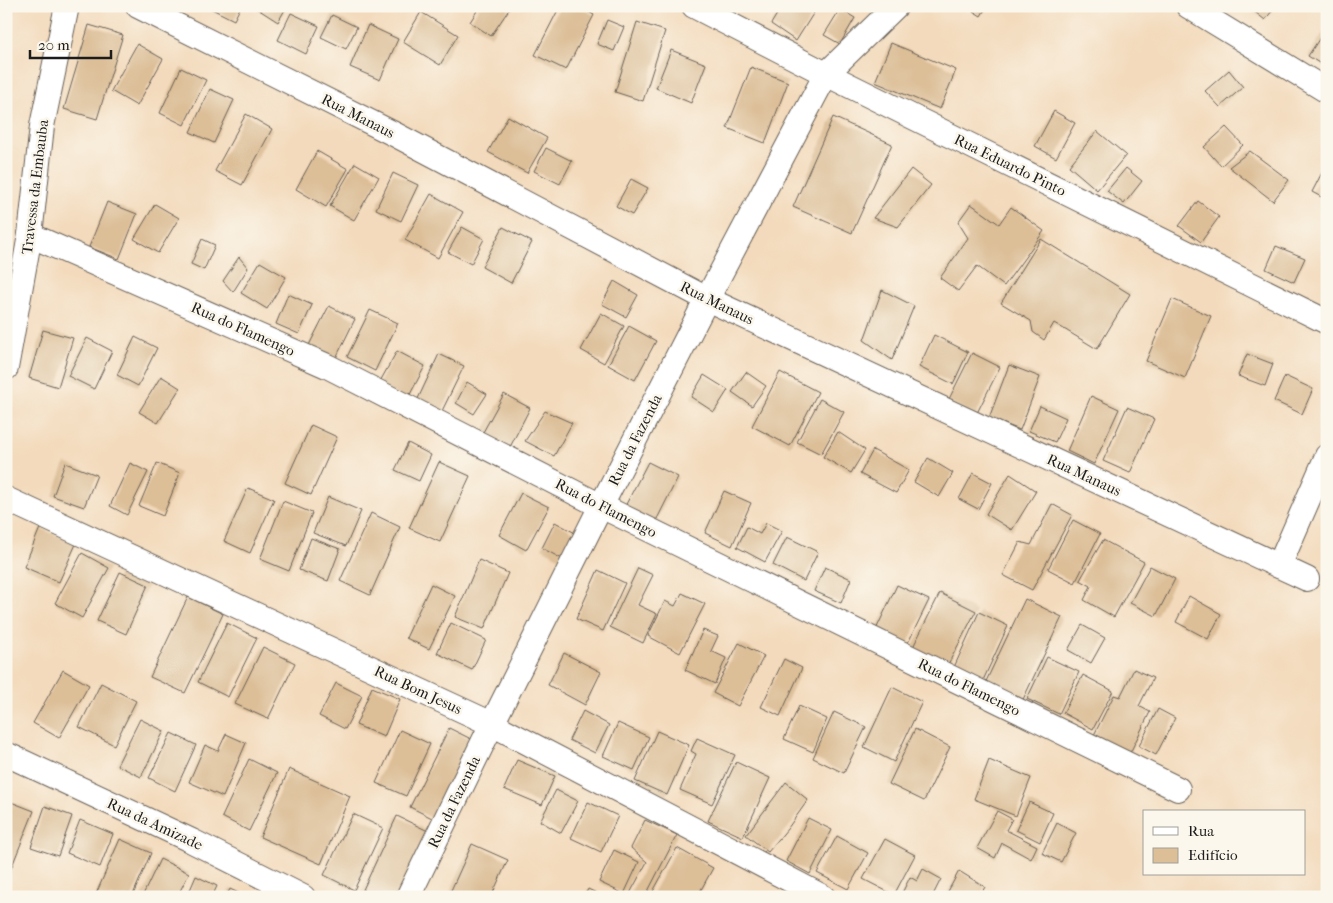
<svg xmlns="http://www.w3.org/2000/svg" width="1333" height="903" viewBox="0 0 1333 903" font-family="'IM FELL French Canon',serif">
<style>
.building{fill:#dcbe97}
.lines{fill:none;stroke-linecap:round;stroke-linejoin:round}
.minor-casing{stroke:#675e54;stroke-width:26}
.minor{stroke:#fff;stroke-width:24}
.labels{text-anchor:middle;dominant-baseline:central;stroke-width:5;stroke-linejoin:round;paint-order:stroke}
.street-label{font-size:15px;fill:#1c1c1c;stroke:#fbf7ec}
</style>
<rect width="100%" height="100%" fill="#fbf7ec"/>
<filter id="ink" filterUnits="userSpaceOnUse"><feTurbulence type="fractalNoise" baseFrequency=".02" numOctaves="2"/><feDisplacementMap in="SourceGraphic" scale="10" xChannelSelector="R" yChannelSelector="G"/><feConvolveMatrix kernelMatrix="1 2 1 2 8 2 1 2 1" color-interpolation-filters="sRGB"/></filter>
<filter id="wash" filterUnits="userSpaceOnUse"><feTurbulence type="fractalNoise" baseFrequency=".0096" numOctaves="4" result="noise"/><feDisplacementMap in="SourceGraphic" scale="20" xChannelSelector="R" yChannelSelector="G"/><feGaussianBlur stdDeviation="1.12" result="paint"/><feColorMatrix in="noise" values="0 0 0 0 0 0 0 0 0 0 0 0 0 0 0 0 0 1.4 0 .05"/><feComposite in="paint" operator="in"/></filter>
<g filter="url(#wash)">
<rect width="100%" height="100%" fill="#f3dabc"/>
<g id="blocks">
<g class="building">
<polygon points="211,6 241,6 234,20 210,8"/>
<polygon points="253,6 287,6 278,22"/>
<polygon points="480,6 508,6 510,8 491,36 470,22"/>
<polygon points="560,6 578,6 594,15 566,70 535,55"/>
<polygon points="782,6 818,6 796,41 771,24"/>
<polygon points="965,6 987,6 981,16"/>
<polygon points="1251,6 1276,6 1265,20 1250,8"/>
<polygon points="840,9 855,18 840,44 824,35"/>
<polygon points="421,12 458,35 440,65 403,42"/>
<polygon points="291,13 319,26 306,54 278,40"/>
<polygon points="332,15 357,27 346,49 321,37"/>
<polygon points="607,20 624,27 614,51 597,44"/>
<polygon points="637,22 665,31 643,101 615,92"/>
<polygon points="89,25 123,35 97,119 64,109"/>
<polygon points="368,25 398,39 380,80 350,67"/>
<polygon points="1327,27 1327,68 1308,56"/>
<polygon points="891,43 956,70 940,109 875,82"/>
<polygon points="137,44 163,59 137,106 111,91"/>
<polygon points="671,50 706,64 691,103 656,88"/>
<polygon points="751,67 788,82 765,143 727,128"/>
<polygon points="181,68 206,80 184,125 160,113"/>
<polygon points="1229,70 1243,87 1220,107 1205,91"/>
<polygon points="210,89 234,100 214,143 190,132"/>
<polygon points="1054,111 1075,123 1056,158 1035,146"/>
<polygon points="246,114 272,129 242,185 215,171"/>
<polygon points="508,116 547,138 527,173 488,152"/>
<polygon points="833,117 892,144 852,233 793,207"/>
<polygon points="1226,127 1243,145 1221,166 1204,147"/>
<polygon points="1097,131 1126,155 1097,190 1069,166"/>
<polygon points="546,148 572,161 560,184 534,171"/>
<polygon points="317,151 348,169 326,207 296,189"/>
<polygon points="1250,151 1289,180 1273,201 1229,167"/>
<polygon points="355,163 379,177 354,220 330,206"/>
<polygon points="1327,163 1327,200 1312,192"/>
<polygon points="1126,168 1142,181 1124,204 1107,191"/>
<polygon points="911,169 931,185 898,227 873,218"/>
<polygon points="393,173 418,185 401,221 376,209"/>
<polygon points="631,179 648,188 632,215 616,206"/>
<polygon points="431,194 463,212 438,258 405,240"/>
<polygon points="1198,201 1219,217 1201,242 1179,226"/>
<polygon points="107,202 137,214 119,259 89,247"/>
<polygon points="155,204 179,218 158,253 134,239"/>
<polygon points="971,204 999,224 1011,207 1044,231 1004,286 977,266 958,291 940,278 968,238 958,222"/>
<polygon points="462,227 484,239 471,264 448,252"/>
<polygon points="503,227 532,242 511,283 482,267"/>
<polygon points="202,239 215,245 204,270 191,264"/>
<polygon points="1041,239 1130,294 1097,349 1054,323 1044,340 1033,332 1031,321 1001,303"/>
<polygon points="1276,246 1305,258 1294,282 1266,269"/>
<polygon points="239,257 248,268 233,292 223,281"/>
<polygon points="260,262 286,277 267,309 241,293"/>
<polygon points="614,281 638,295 626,317 602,304"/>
<polygon points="882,290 914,306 892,360 864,340"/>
<polygon points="288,294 312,305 299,334 276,324"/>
<polygon points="1172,299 1211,316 1185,378 1146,361"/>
<polygon points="329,306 355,319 334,362 307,349"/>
<polygon points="370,310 398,323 375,371 347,357"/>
<polygon points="601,313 624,326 604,363 581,350"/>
<polygon points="629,326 656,341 635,380 608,365"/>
<polygon points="43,330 73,338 58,387 29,378"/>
<polygon points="934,335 968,352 953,384 919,367"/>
<polygon points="135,337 157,348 138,386 117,375"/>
<polygon points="87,338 112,351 94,389 68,376"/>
<polygon points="397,351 425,366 407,400 378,385"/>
<polygon points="972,353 1000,367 976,415 948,401"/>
<polygon points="439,354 464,366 440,415 416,403"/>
<polygon points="1247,354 1273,364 1265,386 1238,376"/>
<polygon points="1009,365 1040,377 1020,430 989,418"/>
<polygon points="746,372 766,386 752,406 732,392"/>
<polygon points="780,372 818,392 790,446 752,426"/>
<polygon points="704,375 728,390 714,412 691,397"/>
<polygon points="161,376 180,388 158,423 139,412"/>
<polygon points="1285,376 1313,389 1302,414 1274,401"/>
<polygon points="467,382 487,394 474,414 456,403"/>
<polygon points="504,394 530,408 509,449 482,434"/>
<polygon points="1091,396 1119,409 1094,464 1067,451"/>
<polygon points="820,399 844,412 821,454 797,442"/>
<polygon points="1040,406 1066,418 1055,442 1029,431"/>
<polygon points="1127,407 1154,419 1130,473 1103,461"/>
<polygon points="545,411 572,423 554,456 525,441"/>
<polygon points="311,425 337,437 311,495 285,483"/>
<polygon points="838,432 865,450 851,473 823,457"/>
<polygon points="408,443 431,455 419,481 395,470"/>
<polygon points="873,450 909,470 896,493 860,474"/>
<polygon points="928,458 953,473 939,497 914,482"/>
<polygon points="439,462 470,476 440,542 409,528"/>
<polygon points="648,462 678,477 653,527 622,512"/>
<polygon points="65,463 97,475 84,507 53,496"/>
<polygon points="130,463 148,472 127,515 110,506"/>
<polygon points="157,463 180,473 163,516 139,506"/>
<polygon points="973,473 992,483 978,509 959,499"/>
<polygon points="1010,474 1036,491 1012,530 986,514"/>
<polygon points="248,488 274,499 250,553 224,541"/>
<polygon points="724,491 751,503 732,546 705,533"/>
<polygon points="521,493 549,507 526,550 499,535"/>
<polygon points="328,497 361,511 346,546 313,533"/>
<polygon points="283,501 312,513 289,571 260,559"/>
<polygon points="1052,504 1072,515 1032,590 1003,575 1020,542 1031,545"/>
<polygon points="371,513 400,527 370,595 340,581"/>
<polygon points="1073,520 1100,534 1075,583 1048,569"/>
<polygon points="555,522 577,534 564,560 542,548"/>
<polygon points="766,523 782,531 765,562 737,547 747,527 760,534"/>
<polygon points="40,528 76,544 59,582 24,567"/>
<polygon points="787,537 818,552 804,581 773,565"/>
<polygon points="311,538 340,549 328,581 299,570"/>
<polygon points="1103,540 1144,562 1114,617 1084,600 1091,586 1080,580"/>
<polygon points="82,553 109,568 82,618 55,603"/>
<polygon points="479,560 508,573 484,629 455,617"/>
<polygon points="1150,566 1175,579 1156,616 1130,603"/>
<polygon points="825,567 851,579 841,603 814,591"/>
<polygon points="638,568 653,575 638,605 657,614 643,643 610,627"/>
<polygon points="598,570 625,583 603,631 576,619"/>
<polygon points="120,572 148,585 126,634 97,621"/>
<polygon points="431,584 455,596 429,649 406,638"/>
<polygon points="897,585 929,600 904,651 873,636"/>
<polygon points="682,593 705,604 680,653 648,636 665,601 675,606"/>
<polygon points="940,593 976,611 944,672 909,655"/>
<polygon points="1189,596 1221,614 1208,639 1176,622"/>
<polygon points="188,597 223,614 185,693 150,677"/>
<polygon points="1025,599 1062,617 1018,710 981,692"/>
<polygon points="979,612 1008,626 980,687 951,674"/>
<polygon points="227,623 257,638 228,697 198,682"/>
<polygon points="451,623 486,640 472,670 437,653"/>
<polygon points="1082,625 1105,638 1091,663 1068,650"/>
<polygon points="703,630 718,636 711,651 726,658 715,684 685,670"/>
<polygon points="739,643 764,656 738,706 713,693"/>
<polygon points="263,647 295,663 268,719 235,704"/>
<polygon points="564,653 601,672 585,705 548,685"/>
<polygon points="1047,657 1079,672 1059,714 1027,699"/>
<polygon points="784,659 802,668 780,716 761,707"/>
<polygon points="1134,669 1153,678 1139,706 1150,712 1129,755 1093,737 1114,695 1120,697"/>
<polygon points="63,670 89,685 59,738 33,723"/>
<polygon points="1083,675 1113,691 1093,729 1063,713"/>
<polygon points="101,683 136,701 114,745 79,727"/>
<polygon points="336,683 362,696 345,729 319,716"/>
<polygon points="372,687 400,699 384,737 356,725"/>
<polygon points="892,687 922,702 894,762 864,747"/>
<polygon points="799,706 827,719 813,752 784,739"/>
<polygon points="1158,709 1175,718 1156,755 1139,746"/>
<polygon points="583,711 609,725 595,753 569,740"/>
<polygon points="834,712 866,727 844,773 813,758"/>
<polygon points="140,719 164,731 141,777 117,765"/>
<polygon points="618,723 649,737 634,770 603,756"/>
<polygon points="449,728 473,740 434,819 410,807"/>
<polygon points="915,729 950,747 924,801 889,784"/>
<polygon points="400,730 430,744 406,796 376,783"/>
<polygon points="657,731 689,745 667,795 635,781"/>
<polygon points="171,733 196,745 175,791 149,778"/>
<polygon points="226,734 246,743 223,797 189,782 205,745 218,751"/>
<polygon points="697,738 735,755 712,804 680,790 696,754 691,751"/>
<polygon points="249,759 277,773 249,831 222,817"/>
<polygon points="517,760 555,776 542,805 504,789"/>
<polygon points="989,760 1031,778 1016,816 974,799"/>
<polygon points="736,762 770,778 743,837 708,821"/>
<polygon points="289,769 350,796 321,864 260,837"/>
<polygon points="786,782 808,800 788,828 768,852 746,835"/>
<polygon points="556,790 578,801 561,833 540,821"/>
<polygon points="6,800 34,811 6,881"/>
<polygon points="588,802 618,816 601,852 571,838"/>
<polygon points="1029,802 1053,813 1040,842 1016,830"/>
<polygon points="45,806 72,816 58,856 31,847"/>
<polygon points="997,811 1012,819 1006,830 1037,846 1031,859 1002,843 995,858 977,848"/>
<polygon points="353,814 383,828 354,890 324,875"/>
<polygon points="397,816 430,832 399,897 367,897 361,894"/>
<polygon points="808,818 832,830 810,874 786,861"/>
<polygon points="80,820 113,834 100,867 67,853"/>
<polygon points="645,820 677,835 645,897 628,897 647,862 631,848"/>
<polygon points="1057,823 1076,833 1061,862 1042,853"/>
<polygon points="837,836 868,853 848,889 817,873"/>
<polygon points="120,839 151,853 132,897 103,897 96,894"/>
<polygon points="885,839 915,855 894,895 863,879"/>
<polygon points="472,844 508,860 491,897 448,897"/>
<polygon points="677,848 713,868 697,897 650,897"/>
<polygon points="614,850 639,862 624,894 599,882"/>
<polygon points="160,859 189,873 177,897 142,897"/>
<polygon points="923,869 941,879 932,897 900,897 910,877 917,881"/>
<polygon points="959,871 985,887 979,897 945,897"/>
<polygon points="196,876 217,886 212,897 187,897"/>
<polygon points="230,889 247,897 226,897"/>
<polygon points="588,889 605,897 584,897"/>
</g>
</g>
</g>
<g filter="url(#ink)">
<use href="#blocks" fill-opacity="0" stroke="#675e54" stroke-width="1"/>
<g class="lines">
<defs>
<g id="minor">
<polyline points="138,6 396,135 707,299 1307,579"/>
<polyline points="694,6 826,74 1327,322"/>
<polyline points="1188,6 1327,91"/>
<polyline points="30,235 327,366 601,506 1178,789"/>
<polyline points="6,368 30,235 42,126 67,6"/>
<polyline points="6,499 492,724 823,897"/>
<polyline points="1279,566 1327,456"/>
<polyline points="6,754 192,841 303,897"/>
<polyline points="408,897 492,724 601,506 707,299 826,74 896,6"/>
</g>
</defs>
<use href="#minor" class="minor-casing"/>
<use href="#minor" class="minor"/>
</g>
</g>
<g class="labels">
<g class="street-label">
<text transform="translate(358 116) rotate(27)">Rua Manaus</text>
<text transform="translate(1010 165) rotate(26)">Rua Eduardo Pinto</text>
<text transform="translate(35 187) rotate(-83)">Travessa da Embauba</text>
<text transform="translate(717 303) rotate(26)">Rua Manaus</text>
<text transform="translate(243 329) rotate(24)">Rua do Flamengo</text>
<text transform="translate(635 440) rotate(-63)">Rua da Fazenda</text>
<text transform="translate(1084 475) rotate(25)">Rua Manaus</text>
<text transform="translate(606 508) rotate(27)">Rua do Flamengo</text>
<text transform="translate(969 687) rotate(26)">Rua do Flamengo</text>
<text transform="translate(418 690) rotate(25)">Rua Bom Jesus</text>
<text transform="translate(454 802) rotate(-64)">Rua da Fazenda</text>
<text transform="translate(155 824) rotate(25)">Rua da Amizade</text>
</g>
</g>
<rect width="1333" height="903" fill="none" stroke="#fbf7ec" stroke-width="25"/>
<rect x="1143" y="810" width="162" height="65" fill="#fbf7ec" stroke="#a29f99"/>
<rect x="1153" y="827" width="25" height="8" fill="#ffffff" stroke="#a29f99"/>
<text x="1188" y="836" font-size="15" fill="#1c1c1c">Rua</text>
<rect x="1153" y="848" width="25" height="15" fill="#dcbe97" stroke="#a29f99"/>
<text x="1188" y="860" font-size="15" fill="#1c1c1c">Edifício</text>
<path d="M30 50v8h81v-8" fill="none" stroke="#1c1c1c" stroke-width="2.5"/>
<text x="38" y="50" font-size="15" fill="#1c1c1c" stroke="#fbf7ec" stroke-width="4" paint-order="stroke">20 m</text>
</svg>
